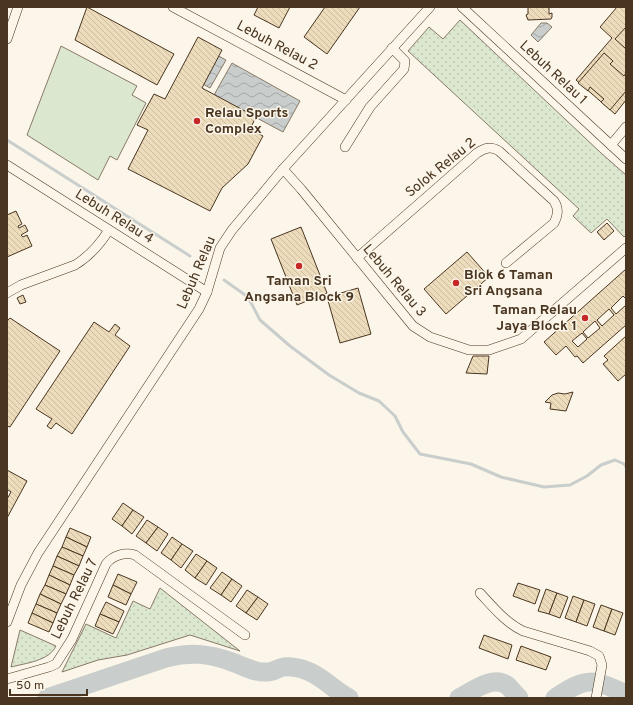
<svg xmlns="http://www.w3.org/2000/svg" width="633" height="705" viewBox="0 0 633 705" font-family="Overpass,sans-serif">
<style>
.grass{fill:#dce7d0;stroke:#887966}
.park{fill:url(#park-dots);stroke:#887966}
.water{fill:url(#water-waves);stroke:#887966}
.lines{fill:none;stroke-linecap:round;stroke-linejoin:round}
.stream{stroke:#c9cecd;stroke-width:3}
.river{stroke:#c9cecd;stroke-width:19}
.building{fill:url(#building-back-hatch);stroke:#4a3520;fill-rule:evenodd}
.street-casing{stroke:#4a3520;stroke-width:10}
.street{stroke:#fbf6e9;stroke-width:9}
.poi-dot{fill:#c62828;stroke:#fbf6e9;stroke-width:1.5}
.labels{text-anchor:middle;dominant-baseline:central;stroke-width:3;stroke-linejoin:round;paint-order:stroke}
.street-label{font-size:14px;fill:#4a3520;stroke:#fbf6e9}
.poi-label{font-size:14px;font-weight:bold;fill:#4a3520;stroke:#fbf6e9;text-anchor:start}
</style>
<defs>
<pattern id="park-dots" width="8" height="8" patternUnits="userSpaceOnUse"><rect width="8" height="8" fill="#dce7d0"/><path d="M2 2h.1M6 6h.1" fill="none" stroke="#bec7b2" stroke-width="1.8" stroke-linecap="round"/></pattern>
<pattern id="water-waves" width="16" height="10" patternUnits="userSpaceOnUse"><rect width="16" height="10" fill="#c9cecd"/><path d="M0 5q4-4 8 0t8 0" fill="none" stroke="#a5a8a6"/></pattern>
<pattern id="building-back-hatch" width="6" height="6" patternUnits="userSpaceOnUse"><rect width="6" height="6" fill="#ecdcbc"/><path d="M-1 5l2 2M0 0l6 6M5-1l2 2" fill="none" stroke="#ccbda1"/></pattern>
</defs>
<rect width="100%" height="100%" fill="#fbf6e9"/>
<polygon class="grass" points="61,46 137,86 132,95 146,103 117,160 110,156 98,180 27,135"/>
<g class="park">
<polygon points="460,20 601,153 626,175 626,235 624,237 607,219 591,233 573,216 579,209 408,51 429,27 443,39"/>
<polygon points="160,588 240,651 190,635 127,655 98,660 62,672 86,624 116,638 133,601 150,609"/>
<path d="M20,630L56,646C49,661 26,663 11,667Z"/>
</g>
<g class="water">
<polygon points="541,23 547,23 552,27 538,42 531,35"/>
<polygon points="200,46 226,60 210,88 185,74"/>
<polygon points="232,63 300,101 283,132 214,95"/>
</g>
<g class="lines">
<g class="stream">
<polyline points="7,140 190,256"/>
<polyline points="224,280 248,297 260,320 290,346 329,375 359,393 379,401 395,416 403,432 420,454 471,464 501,477 544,487 570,485 587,476 601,465 615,460 624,464 626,467"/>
</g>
<g class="river">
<path d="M47,698L166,658C190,652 208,653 232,662C244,666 254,673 267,672C273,672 278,668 284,667C291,666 299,668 305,670C323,676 333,690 349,698"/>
<path d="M459,698C473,691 493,674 508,686C512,690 515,694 519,698"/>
<path d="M555,698C586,677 592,678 626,694"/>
</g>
</g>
<g class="building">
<polygon points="87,7 174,54 157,85 75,40"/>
<polygon points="258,7 290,7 279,28 254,15"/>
<polygon points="325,7 360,7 327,54 304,37"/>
<polygon points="528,7 549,7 549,14 552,13 552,17 551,19 528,20 526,15 528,14"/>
<polygon points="617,7 626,7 626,100 615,114 576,80 612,38 600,27"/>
<polygon points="626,27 626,46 625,48 615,39"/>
<polygon points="198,37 222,50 202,88 256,117 250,129 263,136 248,164 222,188 210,211 128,169 148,130 137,125 154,94 165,99"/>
<polygon points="604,53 613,61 610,64 624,76 626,73 626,91 610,110 601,102 604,99 590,87 588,91 578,83"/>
<polygon points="16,211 22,224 18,226 19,228 25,225 28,231 21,235 23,237 27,235 32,246 7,257 7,215"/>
<polygon points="607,223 614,231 604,240 597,232"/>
<polygon points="301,227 327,293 297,305 271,239"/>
<polygon points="467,252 489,277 446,314 424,289"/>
<path d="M626,269V299L623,296L611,308L616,314L626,305V325L583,363L577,356L575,357L566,346L556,355L544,342ZM609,309L614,315L602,326L597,320ZM595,321L600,328L588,338L583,332ZM582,333L587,339L578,347L572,341Z"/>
<polygon points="358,288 371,334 340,343 327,297"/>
<polygon points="23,295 26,302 20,304 17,298"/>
<polygon points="10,318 60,351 10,427 7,426 7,321"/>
<polygon points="94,322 109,332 115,324 120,328 115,335 130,346 72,434 56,423 51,429 47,426 52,419 36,409"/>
<polygon points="626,336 626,374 618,381 603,364 608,360 604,356"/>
<polygon points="473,356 489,356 487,374 466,373"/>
<polygon points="573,392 566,411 550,409 551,403 545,402 552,395 558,393 565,394"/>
<polygon points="7,470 27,481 7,518 7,499 11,492 8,490 7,491"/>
<polygon points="123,503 133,510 122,526 112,519"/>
<polygon points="133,510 144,517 132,534 122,526"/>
<polygon points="147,520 158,527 146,543 136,536"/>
<polygon points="158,527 168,534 157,551 146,543"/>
<polygon points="70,528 91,537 87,547 66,537"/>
<polygon points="66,537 87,547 83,556 62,547"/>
<polygon points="172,537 182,544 171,560 161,553"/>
<polygon points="182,544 193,551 181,568 171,560"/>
<polygon points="62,547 83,556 79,566 57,556"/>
<polygon points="196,554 207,561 195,578 185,570"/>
<polygon points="57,556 79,566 74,575 53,566"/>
<polygon points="207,561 217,568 206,585 195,578"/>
<polygon points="53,566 74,575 70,585 49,575"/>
<polygon points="222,572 232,579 221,595 210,588"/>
<polygon points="118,574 137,582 131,594 113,585"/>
<polygon points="49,575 70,585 66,594 45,585"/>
<polygon points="232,579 242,586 231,602 221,595"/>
<polygon points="518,583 540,590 535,604 513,596"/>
<polygon points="45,585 66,594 61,604 40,594"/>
<polygon points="113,585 131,594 126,605 108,597"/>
<polygon points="546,589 557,593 549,614 538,611"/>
<polygon points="247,590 258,597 246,613 236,606"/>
<polygon points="557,593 568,597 560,618 549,614"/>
<polygon points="40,594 61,604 57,613 36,604"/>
<polygon points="573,596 584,600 576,622 565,618"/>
<polygon points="258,597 268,604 257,620 246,613"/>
<polygon points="584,600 595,604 587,626 576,622"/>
<polygon points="106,602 124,611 119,622 100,614"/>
<polygon points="36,604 57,613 53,623 32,613"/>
<polygon points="601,605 612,609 604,631 593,627"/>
<polygon points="612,609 623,613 615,635 604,631"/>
<polygon points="32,613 53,623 49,632 28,623"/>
<polygon points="100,614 119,622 113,634 95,626"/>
<polygon points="484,635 512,645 508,659 479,648"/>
<polygon points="521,646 551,657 546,670 516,660"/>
</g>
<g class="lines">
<defs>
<g id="street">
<polyline points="173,7 346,100"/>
<polyline points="462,7 626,159"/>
<polyline points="7,39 18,7"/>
<polyline points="611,145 626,127"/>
<polyline points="345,147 370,107 404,69 405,61 392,48"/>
<polyline points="7,165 207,292"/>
<polyline points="283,169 301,189 413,326 430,337 469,350 489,350 521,339 626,248"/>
<path d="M357,258L477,153C485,148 490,146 499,151L554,201C559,209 558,215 554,223L506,263"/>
<path d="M7,293L21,285L75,265C90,256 100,244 109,230"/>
<path d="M480,593C493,607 506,623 523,631L590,651L599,656L602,665L596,698"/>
<polyline points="7,622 21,585 38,553 199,309 207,292 220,248 232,230 283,169 430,7"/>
<path d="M7,679L49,667L56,664L72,639L106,564C113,555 125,552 135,555L245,635"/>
</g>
</defs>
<use href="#street" class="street-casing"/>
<use href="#street" class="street"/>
</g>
<g class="poi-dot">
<circle cx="197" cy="121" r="4"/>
<circle cx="299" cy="266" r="4"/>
<circle cx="456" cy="283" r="4"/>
<circle cx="585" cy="318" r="4"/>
</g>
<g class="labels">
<g class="street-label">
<text transform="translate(277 46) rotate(28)">Lebuh Relau 2</text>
<text transform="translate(553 73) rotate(43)">Lebuh Relau 1</text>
<text transform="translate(441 168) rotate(-39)">Solok Relau 2</text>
<text transform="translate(114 217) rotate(32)">Lebuh Relau 4</text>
<text transform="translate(197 273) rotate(-67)">Lebuh Relau</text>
<text transform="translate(394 281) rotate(50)">Lebuh Relau 3</text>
<text transform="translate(75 599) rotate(-64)">Lebuh Relau 7</text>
</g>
<g class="poi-label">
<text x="205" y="113">Relau Sports<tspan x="205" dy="16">Complex</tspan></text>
<text x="464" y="275">Blok 6 Taman<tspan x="464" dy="16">Sri Angsana</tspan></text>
<text x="299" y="281" text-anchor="middle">Taman Sri<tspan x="299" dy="16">Angsana Block 9</tspan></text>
<text x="577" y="310" text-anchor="end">Taman Relau<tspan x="577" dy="16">Jaya Block 1</tspan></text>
</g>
</g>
<rect width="633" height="705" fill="none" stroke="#4a3520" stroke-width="16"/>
<path d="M10 689v6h77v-6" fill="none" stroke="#4a3520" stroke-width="2"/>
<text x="16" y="689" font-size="12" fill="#4a3520" stroke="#fbf6e9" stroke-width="3" paint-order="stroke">50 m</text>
</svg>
